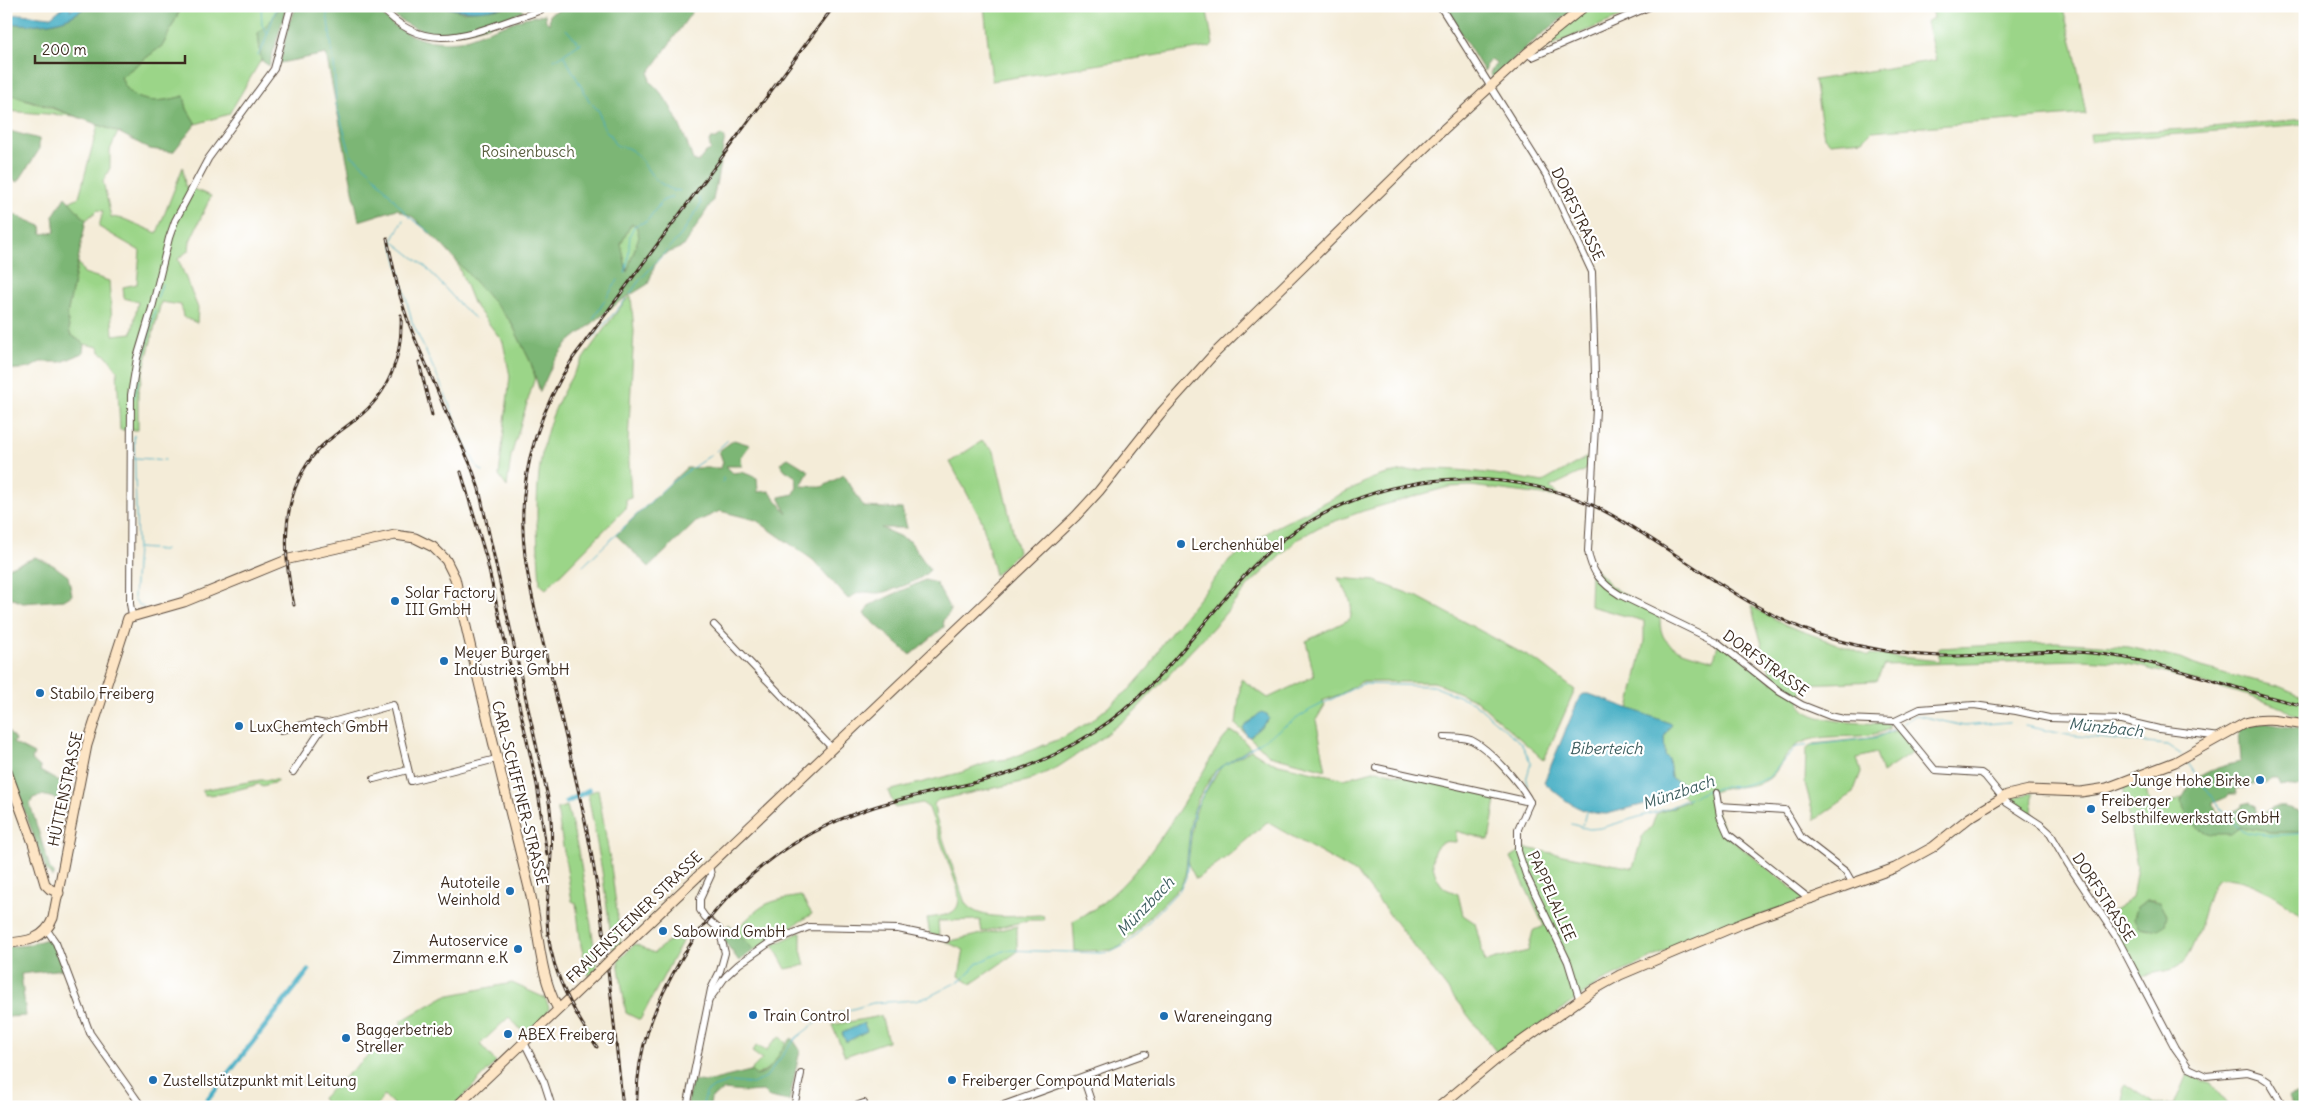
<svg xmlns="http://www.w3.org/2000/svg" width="2311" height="1113" viewBox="0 0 2311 1113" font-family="Delius,sans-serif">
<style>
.green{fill:#9bd588;stroke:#6b8053;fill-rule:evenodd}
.forest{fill:#7cb674;stroke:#5c7049;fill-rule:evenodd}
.water{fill:#45aec4;stroke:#406c71}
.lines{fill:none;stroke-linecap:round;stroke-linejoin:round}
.stream{stroke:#45aec4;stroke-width:1}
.canal{stroke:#45aec4;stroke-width:5}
.street-casing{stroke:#57473a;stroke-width:8}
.secondary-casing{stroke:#57473a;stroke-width:11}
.street{stroke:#fff;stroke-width:6}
.secondary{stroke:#fde5c5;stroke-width:9}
.rail-casing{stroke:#3b2a1e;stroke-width:3}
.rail{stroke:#fff;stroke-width:1;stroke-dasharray:4;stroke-linecap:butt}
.secondary-bridge-casing{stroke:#57473a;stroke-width:11;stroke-linecap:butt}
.secondary-bridge{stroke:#fde5c5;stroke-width:9}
.poi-dot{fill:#1f6fb2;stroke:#fff;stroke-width:2}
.labels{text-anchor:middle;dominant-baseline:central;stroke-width:4.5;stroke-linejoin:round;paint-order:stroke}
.park-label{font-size:15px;fill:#585d3e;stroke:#fff}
.street-label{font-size:15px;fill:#3b2a1e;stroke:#fff}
.poi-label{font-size:15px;fill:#3b2a1e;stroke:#fff;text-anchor:start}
.water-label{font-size:16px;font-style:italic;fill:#3f5f60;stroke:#fff}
</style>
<rect width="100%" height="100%" fill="#fff"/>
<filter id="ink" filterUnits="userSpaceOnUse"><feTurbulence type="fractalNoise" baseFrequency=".02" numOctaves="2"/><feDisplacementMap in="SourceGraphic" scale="10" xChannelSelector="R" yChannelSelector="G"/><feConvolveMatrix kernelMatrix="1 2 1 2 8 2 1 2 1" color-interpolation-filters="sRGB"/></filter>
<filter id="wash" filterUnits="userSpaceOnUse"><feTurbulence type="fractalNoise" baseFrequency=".0096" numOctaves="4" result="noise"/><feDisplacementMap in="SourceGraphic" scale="20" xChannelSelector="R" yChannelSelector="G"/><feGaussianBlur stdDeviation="1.12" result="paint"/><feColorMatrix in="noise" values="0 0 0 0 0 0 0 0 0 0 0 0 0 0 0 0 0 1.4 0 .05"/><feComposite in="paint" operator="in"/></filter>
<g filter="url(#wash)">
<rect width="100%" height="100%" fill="#f4ecd8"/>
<g class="green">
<path d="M182,6H279L273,18L258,33L261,60L229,114L196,124L187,109L184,96C159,103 131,106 121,77L163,45Z"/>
<polygon points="984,6 1206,6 1213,44 1210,47 992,81"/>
<polygon points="1589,6 1647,6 1532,53"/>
<polygon points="1931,6 2062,6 2074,49 2086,114 1872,131 1863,140 1830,143 1824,137 1814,80 1936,60 1926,22 1933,18"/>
<polygon points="6,93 75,116 6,111"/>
<polygon points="2305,119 2305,124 2091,141 2090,134 2186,129"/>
<polygon points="98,125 118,132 110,150 110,168 103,181 111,217 124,219 157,233 183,167 185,186 211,196 190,241 189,250 178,259 198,308 197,323 183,317 181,305 161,302 138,392 138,430 120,430 117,370 107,356 100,352 99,347 84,344 70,334 67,315 78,262 84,273 109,281 113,335 132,333 138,302 124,298 123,287 137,284 140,251 99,227 103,211 98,210 86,220 69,202 79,197"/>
<polygon points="631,224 636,225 639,236 627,272 621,244"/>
<polygon points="456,260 511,322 531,363 535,377 511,456 507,487 499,476 510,376 503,342 473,303"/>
<path d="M631,296L634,331L628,443L631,498L626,499V508L546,589L540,584C537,535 533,484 546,436C559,385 595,342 625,301Z"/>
<polygon points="982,441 994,451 1018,552 995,575 982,521 950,462"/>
<path d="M1587,457L1586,470L1550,487L1559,497L1471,486L1448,487L1363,511L1319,527L1298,539L1249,585L1219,621L1134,712L1096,742L1058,767L1027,781L938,800L934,804L936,818L965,903C979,923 1020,915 1043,915L1044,920H1029L982,932L980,920L938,921L939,936L930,934L927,918C950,915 964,914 957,887L929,808L922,803L895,808L888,791L963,772L992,761L1009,759L1062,738L1091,721L1130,689L1150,666L1162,644L1230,560L1274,528L1371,479C1423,460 1490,473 1543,482Z"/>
<path d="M1591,571H1597L1611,586L1660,617C1660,622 1660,628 1662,633C1667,651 1698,655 1714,660L1719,640L1773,683L1751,606L1786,625L1869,656L1870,654L1939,661V648L2056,642L2129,647L2181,659L2195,665L2230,675L2276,685L2305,697V715L2295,716L2283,708L2246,695L2138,666L2115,662L2083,660L1884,665L1876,681L1804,684C1802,689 1799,697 1800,703C1804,724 1871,723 1889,724V729C1865,741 1835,733 1809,740C1779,749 1784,771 1765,781C1750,788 1729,786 1712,792L1714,807L1727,836L1806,899L1679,945L1601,982L1498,1054L1358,874L1267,822L1229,855L1196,879L1188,864L1193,821L1199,802L1221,767L1251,750L1270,762L1344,779L1377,770L1497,795L1489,840L1456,831V842C1453,842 1447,841 1444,842C1424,849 1434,881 1446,889C1450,891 1454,892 1458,894L1463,915L1475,923L1485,962L1528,951L1533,931L1544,926L1511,857L1525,848L1633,868L1642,837L1652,826L1656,814L1688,801L1681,794L1676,796L1679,789L1671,778L1669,759L1665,755L1664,737L1672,724L1629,709L1644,641V621L1590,606Z"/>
<path d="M1338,578L1375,581L1418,597L1540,663L1575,690L1544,760L1476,700L1434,682H1361L1341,694L1322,701L1325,705L1316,720L1326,770L1269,755L1236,725L1241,679L1268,698L1314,676L1306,641L1350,619C1355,603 1346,591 1338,578Z"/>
<polygon points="1898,730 1916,750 1882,773 1876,753 1857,758 1861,772 1853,793 1815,820 1805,783 1806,750 1813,744 1870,738"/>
<path d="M1230,732L1238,734L1250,748L1215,771L1197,801L1191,820L1185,877L1180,887L1120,947L1111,950L1075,951L1073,921C1130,894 1165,831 1198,780C1208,765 1217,744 1230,732Z"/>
<path d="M2143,777L2151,811L2182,797L2181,802L2236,829L2243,827L2270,832H2305V918C2284,901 2246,873 2217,879C2203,898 2198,959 2175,968C2164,972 2152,973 2141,976L2106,915L2132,898L2137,867L2123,785ZM2147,900H2155V930L2139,927L2134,919L2137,908Z"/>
<polygon points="260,780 277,780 277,782 262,786 259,784 221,794 205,795 202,790"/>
<polygon points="598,789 611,866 621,943 613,950 602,871 588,794"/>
<polygon points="2033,793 2032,816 2008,800 2009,798"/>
<path d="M567,806C582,859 590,914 597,969L589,976L581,946L576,903L572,901L557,809Z"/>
<path d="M801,896L812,914L754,950L735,931C763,904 762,902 801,896Z"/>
<polygon points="1017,926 1017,952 971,984 959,976 964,950 946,942"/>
<polygon points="801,932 801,950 805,965 786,969 773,945"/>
<polygon points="683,940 640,1020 626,1013 618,961 635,944 654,953 668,941"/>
<polygon points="512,983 545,998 549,1007 547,1014 525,1034 509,1017 480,1044 496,1062 453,1107 431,1107 425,1101 419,1107 396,1107 384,1095 376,1107 327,1107 322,1098 401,1025 401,1021 445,996"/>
<polygon points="881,1016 888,1041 845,1056 832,1025"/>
<polygon points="780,1037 786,1043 775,1064 756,1076 750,1071 762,1059 752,1052 757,1045 766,1051 774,1041"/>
<polygon points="2188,1074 2203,1081 2210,1081 2230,1107 2124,1107 2123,1086 2125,1084 2154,1104 2175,1105"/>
</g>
<g class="forest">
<path d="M86,6H182L163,45L121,77C131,106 159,103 184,96L187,109L196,124L173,152L150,149L118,132L48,106L6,93V23C33,26 66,26 86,6Z"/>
<polygon points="279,6 287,6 269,66 261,60 258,33 273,18"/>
<path d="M297,6H373L393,25L408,34L424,40L444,42L460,41L524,18L545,14L546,21L549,24L550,14L568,6H696L649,73L650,82C670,97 685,136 693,160L698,162L706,152L711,150L709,142L711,139H716L722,135L725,138L713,200L684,246L661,256L656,262L648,284L619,302L569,342L554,361L540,392L531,363L511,322L443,246L413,217L397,209L359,221L326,54L280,63L289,23ZM631,224L636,225L639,236L627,272L621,244Z"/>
<path d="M384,6H442L463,12L521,6L523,11C476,34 425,49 384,6Z"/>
<polygon points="1444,6 1578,6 1537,38 1493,78 1490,73 1497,63 1491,59 1485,66 1487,68 1484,71"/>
<polygon points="6,130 39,139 39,150 18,182 6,177"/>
<polygon points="65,197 86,220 67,315 70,334 84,344 83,353 62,362 40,362 30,368 6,370 6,215 13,214 41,226 42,234 55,232 53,216"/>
<path d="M734,440L750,445L741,457L742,466H726L733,473L742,472L757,478L758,492L769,491L787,513L779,497L794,494L797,487L796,477L785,470L780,463L788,458L809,471L801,486L822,487L844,475L864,507L902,509L907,528H881L910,541L930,570C920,581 899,588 885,592C868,596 866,586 848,599L813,560L756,520L720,511L696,522L649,567L616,535L686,468H721L723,462L719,451Z"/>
<path d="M35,557L53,565L68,576L72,595L64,600L23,603L11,598L6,586V570C14,563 26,563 35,557Z"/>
<polygon points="925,580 936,583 951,611 943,620 944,627 910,655 864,614 870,605"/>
<path d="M2265,723L2305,730V787L2281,785L2278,779H2270L2266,784L2259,783L2243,788H2236L2237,794H2229L2227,797L2213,803V805L2225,817L2231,812L2242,807V804L2251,802L2255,806L2257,817C2280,803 2279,805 2305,813V832H2270L2240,827L2231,834H2210L2200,830L2192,823L2181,802C2189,774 2217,767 2241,762L2239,730L2248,725Z"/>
<polygon points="6,729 15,740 13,743 34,754 32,760 41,768 40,771 72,789 70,802 42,795 33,798 30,804 50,869 54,873 54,876 52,877 46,870 6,760"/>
<polygon points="2147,900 2160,902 2167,915 2165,925 2159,930 2139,927 2134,919 2137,908"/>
<polygon points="729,924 754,950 739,961 722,938 723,931"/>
<polygon points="47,939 52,941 64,969 21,974 26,1016 6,1017 6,947 28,945"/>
<path d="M792,1038L800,1050L789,1101L769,1097L763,1091L744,1092L724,1090L711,1098L710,1107H687L692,1080L706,1082L750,1071L757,1076C779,1066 776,1051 792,1038Z"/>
<polygon points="2305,1091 2305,1107 2292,1107 2288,1097"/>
</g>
<g class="water">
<path d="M64,6H72L70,11L77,6H86C66,26 33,26 6,23V16L20,14L51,17Z"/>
<path d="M442,6H506C485,12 463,13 442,6Z"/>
<path d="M1584,694H1589L1672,724L1664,737L1665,755L1669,759L1671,778L1681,783L1676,796L1607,814C1579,814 1563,799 1544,782L1580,696Z"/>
<polygon points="1261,712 1267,714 1269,719 1250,737 1247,736 1243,728"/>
<polygon points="864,1023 867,1031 846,1042 842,1033"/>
</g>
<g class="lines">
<g class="stream">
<polyline points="222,6 223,11"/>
<polyline points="261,6 262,25 268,34"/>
<polyline points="326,6 334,64 336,104 351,155 371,172 407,215 432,234"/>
<polyline points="566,29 579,44"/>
<polyline points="258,55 263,47 277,6"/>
<path d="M564,56L590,102L599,111L602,124L608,134L611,135C615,151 620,143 631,150C649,163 645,178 673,190L672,197L662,201L647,221L634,226L630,235L628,260L625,273"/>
<polyline points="558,58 581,43"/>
<polyline points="554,59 556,58"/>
<polyline points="673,190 680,191"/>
<polyline points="403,220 392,241 412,322 443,389 462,437 475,463 479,469 483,471"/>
<polyline points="394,242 427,268 462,307 475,318"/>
<polyline points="630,294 638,282 681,235 701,204 699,198"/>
<polyline points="157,299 162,284"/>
<polyline points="593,319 618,280"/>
<path d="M591,341C602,326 614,314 626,299"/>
<polyline points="134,398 155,310"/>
<polyline points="134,435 137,548 134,598 138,604 143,607"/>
<polyline points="716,451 728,440"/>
<polyline points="135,458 152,459"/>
<polyline points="155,459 165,460"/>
<polyline points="723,478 723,480"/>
<polyline points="722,482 723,481"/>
<polyline points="138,548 152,549"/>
<polyline points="155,550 165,550"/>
<polyline points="583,566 669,484 711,455"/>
<polyline points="1903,723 1916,715 1964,726 2009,722"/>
<polyline points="2025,726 2068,735 2167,745 2182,755"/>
<path d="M2186,760C2195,774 2231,826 2244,831C2256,837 2291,835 2305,833"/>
<polyline points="1571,824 1589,829 1601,828 1666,809 1706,791 1722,787 1740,786 1768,778 1796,747 1879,737 1896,728"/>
<polyline points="1582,828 1586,812"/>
<polyline points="702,1107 706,1093 714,1087 729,1082 753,1084 766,1077 796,1038 822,1018 873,1003 915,1000 928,997 963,979 978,963 1006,950 1100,953 1111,952 1127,944 1180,889 1186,878 1191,826 1195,809 1217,770 1310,710 1362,684 1433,686 1473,702 1521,743 1531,763 1526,780 1528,786"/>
</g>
<g class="canal">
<polyline points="567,802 589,790"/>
<polyline points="202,1107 308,971"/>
</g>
</g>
</g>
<g filter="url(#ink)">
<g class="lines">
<defs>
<g id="street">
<path d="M380,6C420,52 461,38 511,20C522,16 539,13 547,6"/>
<path d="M1440,6L1548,178L1592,272L1596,409L1588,551C1591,572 1602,584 1620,595L1717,642L1780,692L1802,705L1830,716L1844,719L1895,721L1935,770L1981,773L1985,776L2007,803L2041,825L2050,833L2068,864L2117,938L2175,1048L2189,1068L2206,1076L2247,1072L2260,1076L2269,1082L2284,1107"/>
<polyline points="1527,53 1532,57 1651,6"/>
<polyline points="132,615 130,604 131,395 137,358 152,308 169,238 175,221 208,159 274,69 291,6"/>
<polyline points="714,625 832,748"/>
<polyline points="1895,721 1920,709 1974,705 2016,711 2049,718 2121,720 2159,729 2220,737"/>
<polyline points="281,730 316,722 325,724 393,705 411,781 496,759"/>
<path d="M1444,737C1453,737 1462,737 1471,740C1490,749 1520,783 1530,802L1518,829V851L1526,875L1568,962L1580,1001"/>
<polyline points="1377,768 1530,802"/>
<polyline points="293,772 325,724"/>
<polyline points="374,779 408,770"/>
<polyline points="1716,793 1720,816 1728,834 1811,900"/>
<polyline points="1719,806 1785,810 1801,837 1846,872 1853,884"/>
<polyline points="47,930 56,943 90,1033 142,1107"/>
<polyline points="709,1000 726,976 739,964 769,943 809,927 898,929 946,939"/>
<polyline points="524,1042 544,1082 552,1107"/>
<polyline points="1083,1077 1093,1107"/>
<polyline points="687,1107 711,989 720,971 725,953 719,929 705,917 700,910 700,899 711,875 709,865"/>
<polyline points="794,1107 801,1074"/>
<polyline points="853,1107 864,1103"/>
<polyline points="998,1107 1145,1054"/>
</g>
<g id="secondary">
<polyline points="6,769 33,843 45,884 50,889 59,893"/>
<path d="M6,943C27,942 45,939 53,918L87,745L128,618L184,602L289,559L395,535L415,538L433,547L446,560L455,578C478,683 504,787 530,892C539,931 539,974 558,1009"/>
<polyline points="610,960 1076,516 1099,491 1160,414 1214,354 1443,130 1527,53 1585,6"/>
<polyline points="456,1107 599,971"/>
<path d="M1439,1107L1498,1058L1595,989L1620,975L1743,923L1895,868L1933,847L1969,818L2007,795L2029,790L2081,792L2107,788L2175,762L2245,723C2265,717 2285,722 2305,725"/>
</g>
</defs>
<use href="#street" class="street-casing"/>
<use href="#secondary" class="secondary-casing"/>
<use href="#street" class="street"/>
<use href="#secondary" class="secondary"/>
<defs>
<g id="rail">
<polyline points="387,238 399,293"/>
<path d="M398,287C408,332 431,370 446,413"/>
<polyline points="419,362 432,415"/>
<path d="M444,406L471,466L479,489L549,802C555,838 549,872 547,909C545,961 569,1005 597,1047"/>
<polyline points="461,472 486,557 537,785 547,855"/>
<path d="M294,605C282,552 280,492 318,450C329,438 344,429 356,419C389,394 403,356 401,315"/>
<path d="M623,1107C613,1020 606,932 590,846C578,782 561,718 546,655C538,622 529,589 525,556C516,485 535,418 573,358L834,6"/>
<path d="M637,1107C635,1051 655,1003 683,956C725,887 791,834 868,809C912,794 959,788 1004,775C1036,765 1066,750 1094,732C1157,692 1197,628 1246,574C1302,511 1387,478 1470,479C1510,480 1551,487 1587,503C1606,510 1623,522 1640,532C1702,570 1761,618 1832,639C1867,649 1904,655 1941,656C1991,657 2041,648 2091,653C2165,660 2233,690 2305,706"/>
</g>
</defs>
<use href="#rail" class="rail-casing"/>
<use href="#rail" class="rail"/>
<defs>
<polyline id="secondary-bridge" points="599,971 610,960"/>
</defs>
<use href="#secondary-bridge" class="secondary-bridge-casing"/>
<use href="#secondary-bridge" class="secondary-bridge"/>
</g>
</g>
<g class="poi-dot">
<circle cx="1181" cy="544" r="5"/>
<circle cx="395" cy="601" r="5"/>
<circle cx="444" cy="661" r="5"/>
<circle cx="40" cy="693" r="5"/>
<circle cx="239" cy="726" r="5"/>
<circle cx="2260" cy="780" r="5"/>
<circle cx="2091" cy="809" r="5"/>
<circle cx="510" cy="891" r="5"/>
<circle cx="663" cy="931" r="5"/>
<circle cx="518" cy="949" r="5"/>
<circle cx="753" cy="1015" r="5"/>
<circle cx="1164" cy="1016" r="5"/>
<circle cx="508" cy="1034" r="5"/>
<circle cx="346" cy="1038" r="5"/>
<circle cx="153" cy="1080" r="5"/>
<circle cx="952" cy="1080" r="5"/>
</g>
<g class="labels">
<g class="park-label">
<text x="528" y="151">Rosinenbusch</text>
</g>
<g class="street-label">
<text transform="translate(1578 214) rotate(64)">DORFSTRASSE</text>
<text transform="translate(1766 663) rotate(36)">DORFSTRASSE</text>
<text transform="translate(65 789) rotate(-78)">HÜTTENSTRASSE</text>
<text transform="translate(520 793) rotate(76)">CARL-SCHIFFNER-STRASSE</text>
<text transform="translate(1552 896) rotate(66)">PAPPELALLEE</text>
<text transform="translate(2104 897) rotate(57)">DORFSTRASSE</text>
<text transform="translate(634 917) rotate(-44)">FRAUENSTEINER STRASSE</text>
</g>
<g class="poi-label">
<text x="1191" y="544">Lerchenhübel</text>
<text x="405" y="592">Solar Factory<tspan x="405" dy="17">III GmbH</tspan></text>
<text x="454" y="652">Meyer Burger<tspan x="454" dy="17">Industries GmbH</tspan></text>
<text x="50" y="693">Stabilo Freiberg</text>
<text x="249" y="726">LuxChemtech GmbH</text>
<text x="2250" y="780" text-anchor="end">Junge Hohe Birke</text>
<text x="2101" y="800">Freiberger<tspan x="2101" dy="17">Selbsthilfewerkstatt GmbH</tspan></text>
<text x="500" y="882" text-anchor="end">Autoteile<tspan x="500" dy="17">Weinhold</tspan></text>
<text x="673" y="931">Sabowind GmbH</text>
<text x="508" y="940" text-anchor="end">Autoservice<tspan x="508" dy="17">Zimmermann e.K</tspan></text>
<text x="763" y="1015">Train Control</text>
<text x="1174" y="1016">Wareneingang</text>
<text x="356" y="1029">Baggerbetrieb<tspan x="356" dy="17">Streller</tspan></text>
<text x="518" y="1034">ABEX Freiberg</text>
<text x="163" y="1080">Zustellstützpunkt mit Leitung</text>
<text x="962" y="1080">Freiberger Compound Materials</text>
</g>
<g class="water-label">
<text transform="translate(2106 727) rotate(6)">Münzbach</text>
<text x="1606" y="748">Biberteich</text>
<text transform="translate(1678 792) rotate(-19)">Münzbach</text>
<text transform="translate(1145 906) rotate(-46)">Münzbach</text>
</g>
</g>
<rect width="2311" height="1113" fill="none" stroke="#fff" stroke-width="25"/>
<path d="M35 55v8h150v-8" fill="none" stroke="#3b2a1e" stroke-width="2.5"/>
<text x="42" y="55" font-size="15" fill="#3b2a1e" stroke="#ffffff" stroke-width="4" paint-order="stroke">200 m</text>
</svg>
